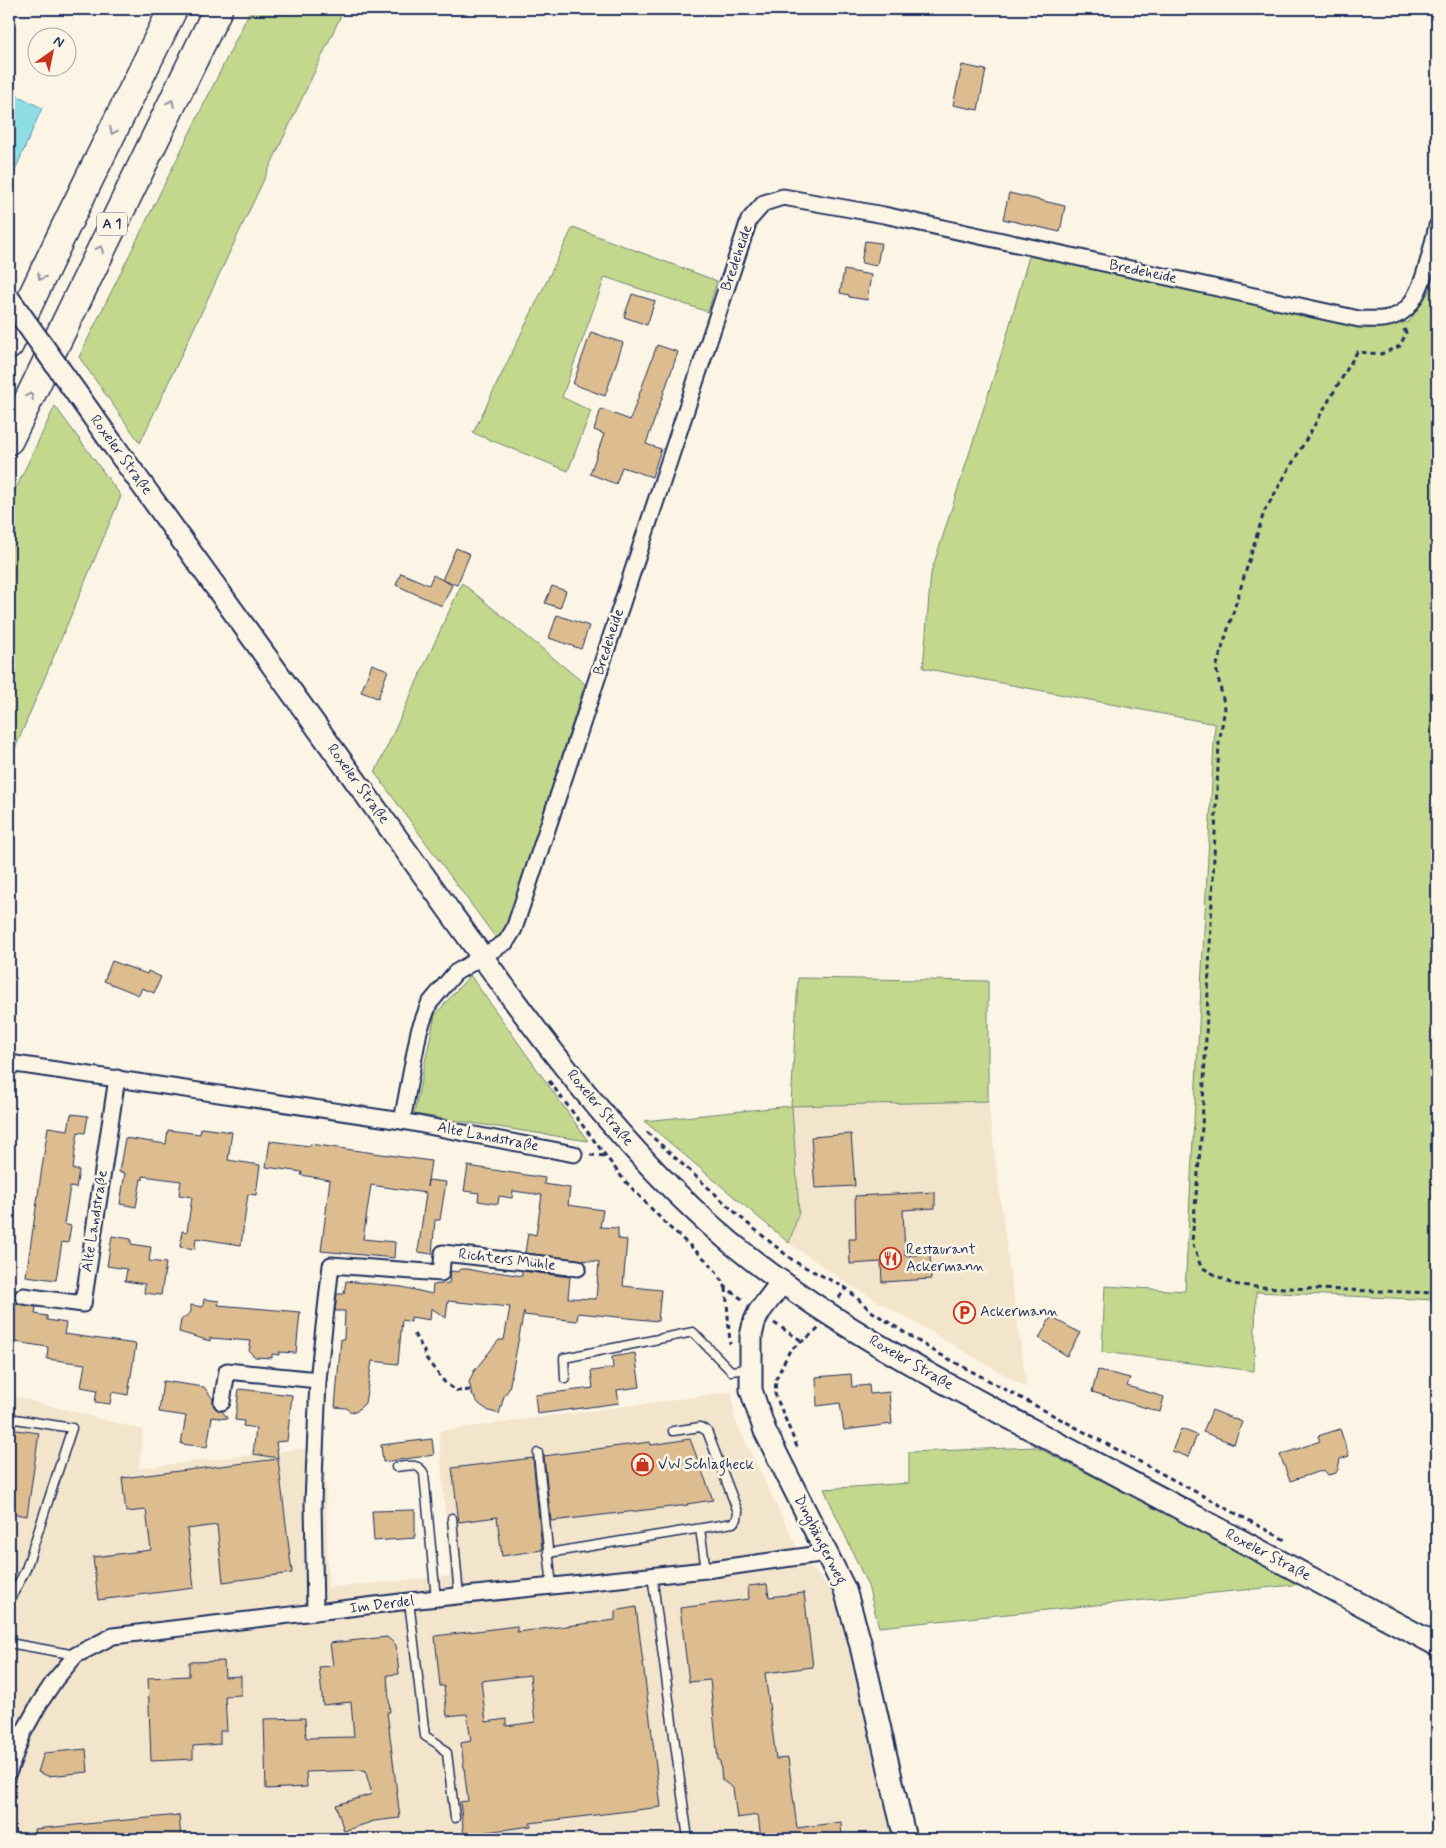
<svg xmlns="http://www.w3.org/2000/svg" width="1446" height="1848" viewBox="0 0 1446 1848" font-family="Mynerve,sans-serif">
<style>
.built{fill:#f3e4cc}
.green{fill:#c3d88d;stroke:#6f8476}
.water{fill:#8ddee5;stroke:#5f98af}
.building{fill:#ddbd90;stroke:#1b2f5e;fill-rule:evenodd}
.lines{fill:none;stroke-linecap:round;stroke-linejoin:round}
.lane-casing{stroke:#1b2f5e;stroke-width:11}
.street-casing{stroke:#1b2f5e;stroke-width:19}
.secondary-casing{stroke:#1b2f5e;stroke-width:25}
.highway-casing{stroke:#1b2f5e;stroke-width:31}
.path{stroke:#1b2f5e;stroke-width:3;stroke-dasharray:5 4;stroke-linecap:butt}
.lane{stroke:#fcf5e5;stroke-width:8}
.street{stroke:#fcf5e5;stroke-width:15}
.secondary{stroke:#fcf5e5;stroke-width:21}
.highway{stroke:#fcf5e5;stroke-width:28}
.secondary-bridge-casing{stroke:#1b2f5e;stroke-width:25;stroke-linecap:butt}
.secondary-bridge{stroke:#fcf5e5;stroke-width:21}
.oneway{stroke:#8c92a2}
.labels{text-anchor:middle;dominant-baseline:central;stroke-width:5;stroke-linejoin:round;paint-order:stroke}
.shield{fill:#fcf5e5;stroke:#5e6a86;stroke-width:1}
.shield-label{font-size:14px;font-weight:bold;fill:#1b2f5e}
.street-label{font-size:15px;fill:#1b2f5e;stroke:#fcf5e5}
.poi-label{font-size:15px;fill:#1b2f5e;stroke:#fcf5e5;text-anchor:start}
</style>
<rect width="100%" height="100%" fill="#fcf5e5"/>
<filter id="ink" filterUnits="userSpaceOnUse"><feTurbulence type="fractalNoise" baseFrequency=".02" numOctaves="2"/><feDisplacementMap in="SourceGraphic" scale="10" xChannelSelector="R" yChannelSelector="G"/><feConvolveMatrix kernelMatrix="1 2 1 2 8 2 1 2 1" color-interpolation-filters="sRGB"/></filter>
<g filter="url(#ink)">
<g class="built">
<polygon points="988,1101 1009,1265 1027,1388 850,1285 789,1243 799,1212 792,1106"/>
<polygon points="732,1392 735,1420 802,1558 837,1596 892,1839 9,1839 9,1395 143,1430 139,1468 325,1446 328,1588 450,1576 439,1431"/>
</g>
<g class="green">
<polygon points="251,9 344,9 140,443 79,357"/>
<polygon points="573,227 717,281 708,312 605,277 562,397 591,411 568,471 473,433"/>
<polygon points="1029,256 1370,328 1409,322 1433,286 1437,270 1437,1300 1256,1292 1254,1371 1102,1352 1105,1286 1185,1291 1215,724 923,668 931,573 1005,342"/>
<polygon points="55,406 121,496 9,763 9,503"/>
<polygon points="462,583 585,684 501,945 375,773"/>
<polygon points="470,975 588,1141 414,1114 435,1015"/>
<polygon points="798,978 988,981 988,1101 792,1106 799,1212 789,1243 644,1121 791,1106"/>
<polygon points="1036,1447 1303,1584 879,1627 868,1586 824,1489 909,1483 909,1452"/>
</g>
<polygon class="water" points="9,91 42,108 10,182 9,180"/>
<g class="building">
<polygon points="962,65 986,70 978,110 953,105"/>
<polygon points="1009,193 1065,206 1060,232 1003,219"/>
<polygon points="865,241 881,243 877,266 861,263"/>
<polygon points="844,270 871,275 867,300 849,297 849,295 840,293"/>
<polygon points="632,294 655,301 647,325 624,317"/>
<polygon points="591,332 623,343 605,396 573,384"/>
<polygon points="657,345 678,352 646,444 661,449 652,477 622,467 616,484 590,474 604,434 594,430 601,409 630,420"/>
<polygon points="456,548 470,554 457,585 442,580"/>
<polygon points="401,573 429,585 433,575 452,585 442,606 396,585"/>
<polygon points="552,586 566,591 560,608 545,603"/>
<polygon points="557,615 589,626 581,649 549,638"/>
<polygon points="372,664 388,670 378,698 361,692"/>
<polygon points="112,961 147,974 148,971 161,977 154,993 142,988 139,995 104,981"/>
<polygon points="71,1114 88,1116 85,1133 78,1132 75,1151 73,1170 79,1170 76,1188 70,1187 64,1224 71,1226 68,1243 62,1242 56,1280 26,1276 48,1127 68,1130"/>
<polygon points="201,1128 232,1132 228,1160 260,1165 256,1195 248,1194 241,1245 196,1238 195,1249 180,1247 182,1231 187,1232 192,1197 179,1195 181,1181 143,1176 143,1180 141,1179 136,1207 120,1204 125,1173 119,1172 125,1138 166,1144 168,1130 200,1134"/>
<polygon points="851,1134 855,1186 815,1188 811,1137"/>
<polygon points="270,1141 310,1146 310,1144 431,1161 427,1187 428,1180 446,1182 440,1220 435,1220 432,1254 418,1252 426,1193 371,1185 363,1239 395,1242 394,1258 321,1251 330,1180 301,1175 302,1172 266,1167"/>
<polygon points="468,1166 545,1178 544,1184 570,1188 568,1205 603,1210 600,1227 618,1228 618,1239 627,1240 623,1286 661,1290 658,1321 578,1313 577,1321 524,1315 524,1311 509,1389 504,1396 499,1414 489,1411 479,1404 472,1394 469,1382 474,1371 499,1340 504,1340 510,1307 448,1301 446,1318 431,1308 430,1320 411,1317 411,1322 402,1320 398,1364 372,1361 365,1403 356,1412 349,1411 347,1408 335,1407 341,1339 344,1339 345,1311 335,1311 337,1294 344,1294 346,1281 402,1287 432,1294 433,1285 449,1283 451,1271 459,1272 460,1269 467,1269 487,1273 497,1272 522,1276 522,1271 570,1277 568,1298 596,1299 599,1262 525,1253 528,1233 536,1235 542,1195 513,1191 512,1198 499,1196 498,1204 478,1201 479,1193 464,1191"/>
<polygon points="935,1192 935,1208 903,1210 905,1256 930,1254 931,1279 882,1282 881,1262 850,1264 849,1239 856,1239 855,1196"/>
<polygon points="112,1236 131,1239 131,1244 151,1247 149,1261 166,1263 161,1295 144,1293 145,1284 125,1281 127,1269 107,1266"/>
<polygon points="204,1299 219,1301 218,1305 300,1312 296,1353 279,1352 279,1355 272,1354 272,1358 255,1357 249,1351 251,1341 210,1338 210,1341 179,1332 181,1320 191,1312 191,1305 203,1307"/>
<polygon points="9,1302 36,1307 35,1314 47,1316 47,1320 66,1323 64,1334 136,1344 128,1395 112,1392 110,1404 95,1402 97,1390 81,1387 85,1364 47,1359 48,1347 9,1341"/>
<polygon points="1051,1317 1080,1333 1067,1356 1039,1338"/>
<polygon points="635,1353 640,1387 617,1390 619,1403 537,1414 535,1395 593,1388 591,1371 613,1368 612,1357"/>
<polygon points="1098,1370 1130,1378 1127,1386 1164,1397 1160,1412 1092,1392"/>
<polygon points="851,1374 852,1387 869,1385 870,1394 889,1392 892,1424 844,1430 840,1403 817,1406 816,1377"/>
<polygon points="163,1381 204,1387 213,1399 213,1405 216,1409 222,1411 228,1419 212,1417 207,1447 181,1444 186,1416 159,1412"/>
<polygon points="239,1389 292,1395 287,1441 276,1442 278,1458 253,1454 256,1428 243,1426 244,1421 235,1420"/>
<polygon points="1212,1410 1242,1422 1234,1444 1203,1432"/>
<polygon points="9,1429 39,1433 27,1516 9,1513"/>
<polygon points="1181,1429 1197,1435 1188,1457 1172,1451"/>
<polygon points="1340,1429 1349,1456 1340,1459 1338,1469 1336,1473 1328,1475 1324,1470 1290,1481 1280,1455 1320,1441 1318,1436"/>
<polygon points="432,1439 434,1455 383,1462 381,1445"/>
<polygon points="690,1439 713,1500 687,1504 688,1505 551,1521 544,1456 650,1442 651,1445"/>
<polygon points="533,1458 542,1550 502,1556 497,1517 459,1522 452,1468"/>
<polygon points="278,1459 292,1573 223,1582 217,1525 187,1529 194,1588 98,1600 93,1557 151,1550 146,1510 126,1512 122,1478"/>
<polygon points="415,1510 415,1538 374,1541 372,1511"/>
<polygon points="767,1584 769,1597 804,1593 813,1667 765,1673 776,1759 788,1758 797,1828 841,1822 842,1839 761,1839 758,1815 737,1818 733,1788 722,1780 720,1761 718,1760 710,1680 689,1682 680,1608 749,1599 748,1586"/>
<path d="M636,1607L661,1807L530,1823L531,1826L464,1835L460,1802L468,1801L461,1743L471,1741L467,1714L447,1716L444,1686H440L435,1636L517,1626V1632L615,1620V1611ZM530,1675L535,1722L506,1726V1719L486,1722L481,1681Z"/>
<polygon points="387,1637 396,1645 399,1674 387,1675 390,1712 387,1712 400,1818 374,1821 344,1831 336,1805 372,1794 365,1770 306,1772 307,1787 266,1789 264,1719 305,1718 306,1738 354,1737 351,1702 323,1705 319,1667 333,1666 330,1643"/>
<polygon points="224,1661 225,1677 241,1676 241,1695 225,1696 227,1731 220,1731 220,1744 193,1746 193,1759 151,1761 148,1678 189,1676 189,1662"/>
<polygon points="86,1749 88,1772 48,1776 38,1772 44,1753"/>
<polygon points="179,1815 181,1839 35,1839 34,1829"/>
</g>
<g class="lines">
<defs>
<g id="lane">
<polyline points="565,1379 564,1358 693,1332 731,1371 749,1369"/>
<polyline points="9,1418 72,1428 26,1569 9,1602"/>
<polyline points="538,1453 552,1587"/>
<path d="M396,1467C407,1466 419,1462 424,1474L436,1599"/>
<polyline points="452,1518 459,1596"/>
<polyline points="700,1529 706,1570"/>
<polyline points="548,1553 733,1523 737,1519 738,1512 707,1431 700,1427 673,1431"/>
<polyline points="652,1575 688,1839"/>
<polyline points="409,1601 425,1736 438,1744 447,1753 455,1818"/>
<polyline points="9,1643 76,1655"/>
</g>
<g id="street">
<polyline points="9,1063 402,1121 574,1154"/>
<path d="M402,1121L419,1031L429,1004L455,973L506,942L514,929L749,220L764,203L783,197L884,215L1359,319C1372,319 1386,321 1397,315C1422,305 1431,249 1437,226"/>
<polyline points="23,1296 83,1304 117,1078"/>
<polyline points="222,1402 227,1371 318,1380"/>
<polyline points="315,1612 313,1503 318,1380 331,1265 441,1273 443,1253 578,1268"/>
<polyline points="9,1771 23,1733 39,1704 55,1680 76,1655 113,1636 409,1601 706,1570 827,1553"/>
</g>
<g id="secondary">
<path d="M114,446C218,590 322,734 425,877C518,1006 608,1139 730,1242C829,1324 944,1383 1057,1443C1184,1510 1311,1578 1437,1645"/>
<polyline points="782,1282 759,1312 754,1323 751,1336 751,1390 765,1431 845,1590 860,1642 905,1839"/>
</g>
<g id="highway">
<polyline points="9,345 66,226 173,9"/>
<polyline points="9,440 218,9"/>
</g>
</defs>
<use href="#lane" class="lane-casing"/>
<use href="#street" class="street-casing"/>
<use href="#secondary" class="secondary-casing"/>
<use href="#highway" class="highway-casing"/>
<g class="path">
<polyline points="1404,329 1406,333 1400,346 1381,354 1357,352 1264,512 1216,668 1225,708 1219,743 1202,1127 1192,1242 1201,1267 1232,1284 1256,1287 1437,1293"/>
<polyline points="549,1081 624,1180 669,1227 706,1260 718,1274 726,1288 745,1301"/>
<polyline points="647,1132 747,1223 795,1262 846,1288 871,1311 932,1350 1287,1541"/>
<polyline points="590,1155 606,1156"/>
<polyline points="726,1288 730,1344"/>
<polyline points="839,1298 846,1288"/>
<polyline points="774,1323 802,1341"/>
<polyline points="414,1334 424,1351 425,1357 446,1384 457,1391 471,1390"/>
<polyline points="797,1447 775,1394 776,1379 790,1350 815,1332 819,1328"/>
</g>
<use href="#lane" class="lane"/>
<use href="#street" class="street"/>
<use href="#secondary" class="secondary"/>
<use href="#highway" class="highway"/>
<defs>
<polyline id="secondary-bridge" points="9,299 114,446"/>
</defs>
<use href="#secondary-bridge" class="secondary-bridge-casing"/>
<use href="#secondary-bridge" class="secondary-bridge"/>
</g>
<defs><path id="oneway-chevron" d="M-2-3.5L2.5 0L-2 3.5" fill="none" stroke-width="1.6" stroke-linecap="round" stroke-linejoin="round" transform="scale(1.25)"/></defs>
<g class="oneway">
<use href="#oneway-chevron" transform="translate(171 103) rotate(-64)"/>
<use href="#oneway-chevron" transform="translate(113 131) rotate(116)"/>
<use href="#oneway-chevron" transform="translate(100 249) rotate(-64)"/>
<use href="#oneway-chevron" transform="translate(41 277) rotate(115)"/>
<use href="#oneway-chevron" transform="translate(30 396) rotate(-64)"/>
</g>
</g>
<defs>
<symbol id="restaurant-ring" viewBox="-11 -11 22 22"><circle r="9.5" fill="#fcf5e5" stroke="#c8321e" stroke-width="1.5"/><path d="M-5-6h1v4h1v-4h1v4h1v-4h1v5L-1.5 .5V6h-2V.5L-5-1ZM5-6V6H3V1.5H1.5Q1.5-4 5-6Z" fill="#c8321e"/></symbol>
<symbol id="parking-ring" viewBox="-11 -11 22 22"><circle r="9.5" fill="#fcf5e5" stroke="#c8321e" stroke-width="1.5"/><path d="M-3.5-5.5H1a3.5 3.5 0 0 1 0 7H-1V5.5H-3.5ZM-1-3.4V-.6H.8a1.4 1.4 0 0 0 0-2.8Z" fill="#c8321e"/></symbol>
<symbol id="shop-ring" viewBox="-11 -11 22 22"><circle r="9.5" fill="#fcf5e5" stroke="#c8321e" stroke-width="1.5"/><path d="M-5-2.5h2.3a2.7 3.5 0 0 1 5.4 0H5L5.5 6h-11ZM-1.5-2.5h3a1.5 2.3 0 0 0-3 0Z" fill="#c8321e"/></symbol>
</defs>
<g fill-rule="evenodd">
<use href="#restaurant-ring" x="878" y="1246" width="25" height="25"/>
<use href="#parking-ring" x="952" y="1300" width="25" height="25"/>
<use href="#shop-ring" x="630" y="1452" width="25" height="25"/>
</g>
<g class="labels">
<rect class="shield" x="97" y="212.5" width="30" height="23" rx="4"/>
<g class="shield-label">
<text x="112" y="224">A 1</text>
</g>
<g class="street-label">
<text transform="translate(737 258) rotate(-71)">Bredeheide</text>
<text transform="translate(1143 272) rotate(12)">Bredeheide</text>
<text transform="translate(121 455) rotate(54)">Roxeler Straße</text>
<text transform="translate(609 642) rotate(-72)">Bredeheide</text>
<text transform="translate(358 784) rotate(54)">Roxeler Straße</text>
<text transform="translate(600 1108) rotate(50)">Roxeler Straße</text>
<text transform="translate(488 1137) rotate(11)">Alte Landstraße</text>
<text transform="translate(95 1221) rotate(-81)">Alte Landstraße</text>
<text transform="translate(507 1260) rotate(7)">Richters Mühle</text>
<text transform="translate(911 1363) rotate(30)">Roxeler Straße</text>
<text transform="translate(820 1540) rotate(63)">Dingbängerweg</text>
<text transform="translate(1268 1555) rotate(28)">Roxeler Straße</text>
<text transform="translate(382 1605) rotate(-7)">Im Derdel</text>
</g>
<g class="poi-label">
<text x="906" y="1250">Restaurant<tspan x="906" dy="17">Ackermann</tspan></text>
<text x="980" y="1312">Ackermann</text>
<text x="658" y="1465">VW Schlagheck</text>
</g>
</g>
<rect width="1446" height="1848" fill="none" stroke="#fcf5e5" stroke-width="30"/>
<rect x="15" y="15" width="1416" height="1818" fill="none" stroke="#1b2f5e" stroke-width="2" filter="url(#ink)"/>
<g transform="translate(52 52) rotate(33)"><circle r="24" fill="#fcf5e5" stroke="#a2a6af"/>
<path d="M0-4L9 19L0 12L-9 19Z" fill="#c8321e"/>
<text y="-8" font-size="14" font-weight="bold" text-anchor="middle" fill="#1b2f5e">N</text>
</g>
</svg>
